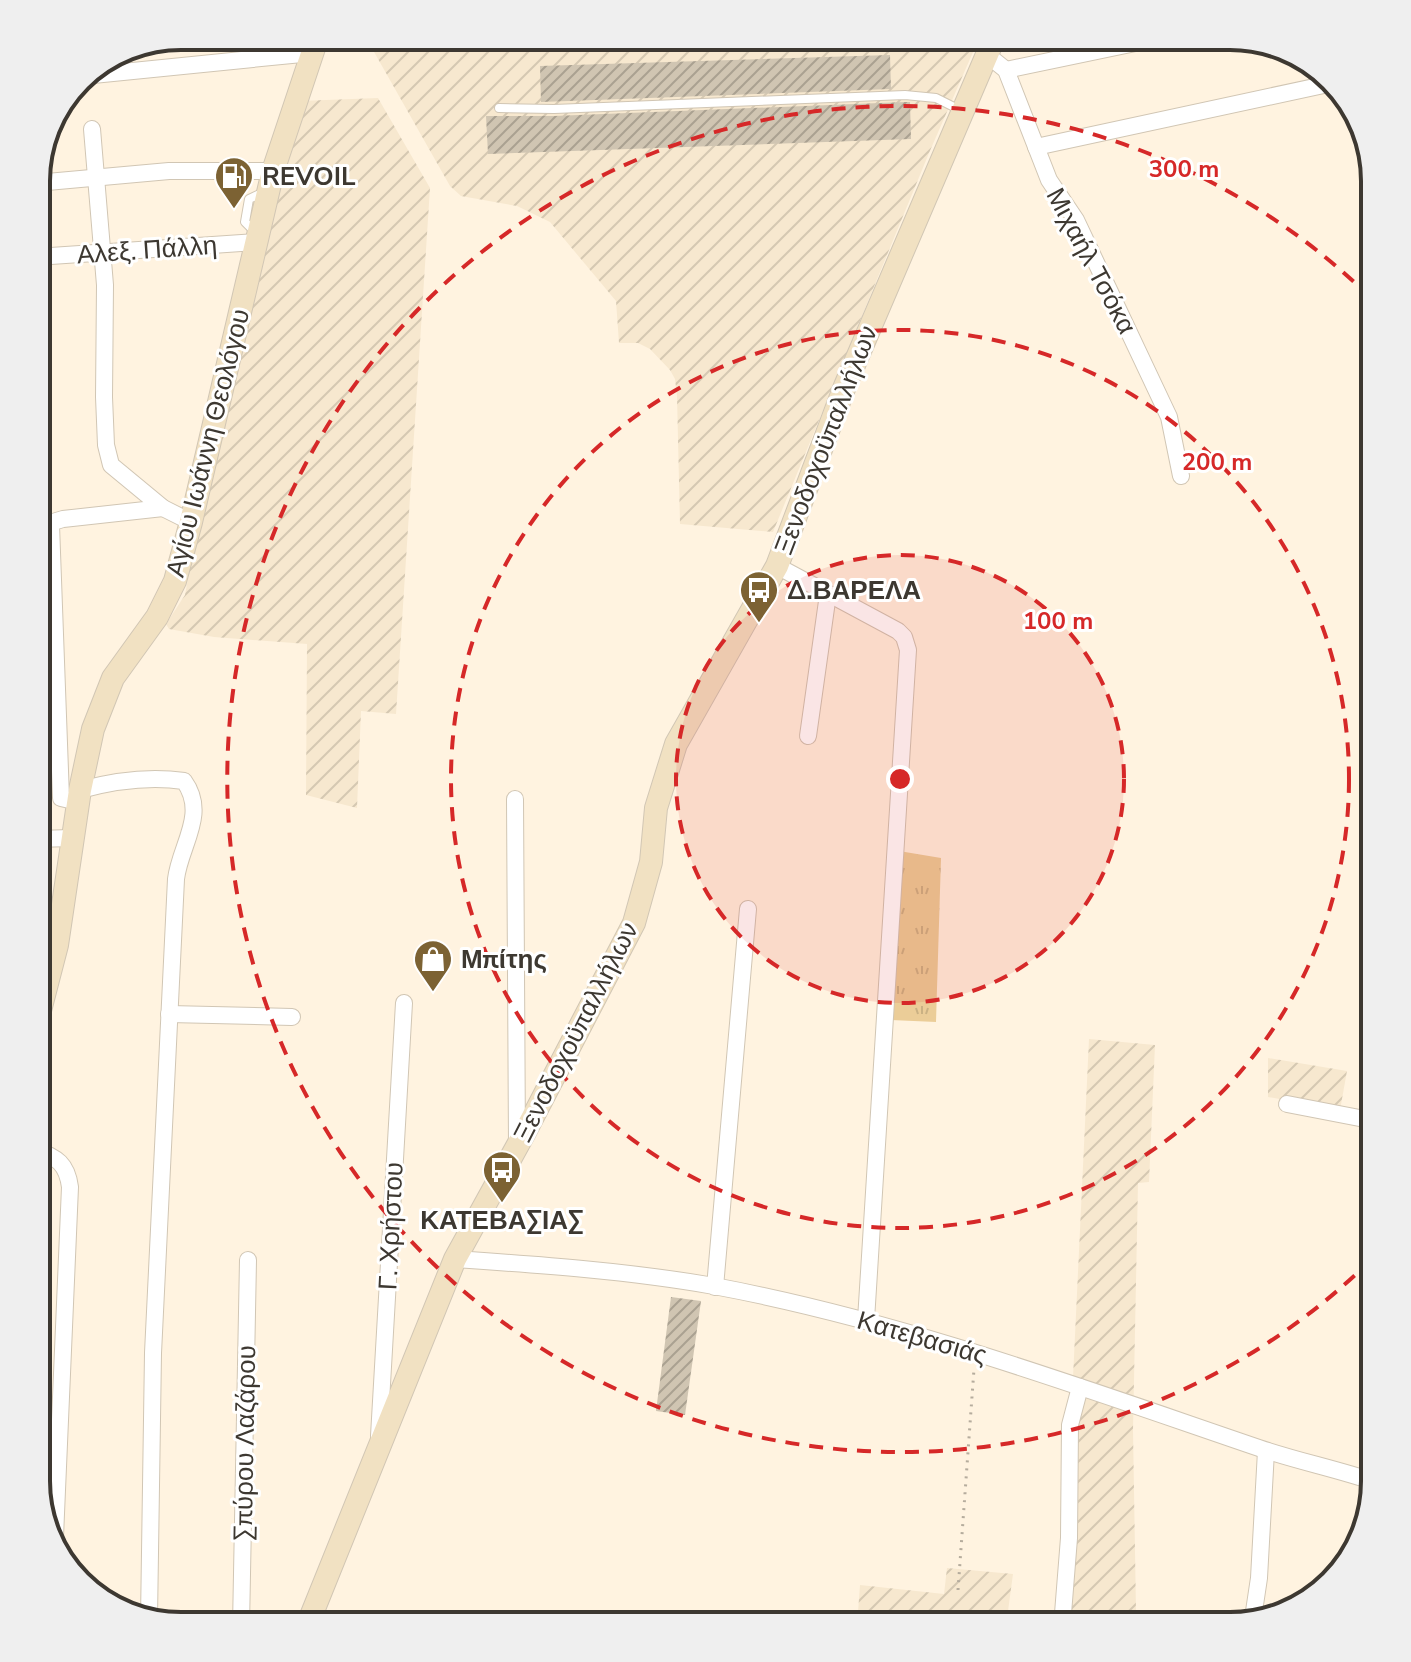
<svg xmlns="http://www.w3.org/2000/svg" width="1411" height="1662" viewBox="0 0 1411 1662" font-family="'Nunito Sans',sans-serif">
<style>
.industrial{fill:url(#industrial-furrows)}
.grass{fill:url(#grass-tufts)}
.building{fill:url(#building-hatch)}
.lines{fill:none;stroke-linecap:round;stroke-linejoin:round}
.lane-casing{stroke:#d1c6b4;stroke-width:10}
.street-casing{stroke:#d1c6b4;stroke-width:18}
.secondary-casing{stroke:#d1c6b4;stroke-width:24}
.path{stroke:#b5ac9d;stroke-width:3;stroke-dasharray:2 6;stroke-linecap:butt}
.lane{stroke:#fff;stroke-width:8}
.street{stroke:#fff;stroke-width:16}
.secondary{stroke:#f1e1c2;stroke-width:22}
.ring{fill:none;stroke:#d62828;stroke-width:4;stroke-dasharray:14 10}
.labels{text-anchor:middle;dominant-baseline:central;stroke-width:6;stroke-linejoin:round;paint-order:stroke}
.poi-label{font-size:26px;font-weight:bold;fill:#3d3831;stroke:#fff;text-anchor:start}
.street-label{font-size:26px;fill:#3d3831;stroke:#fff}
.rim{fill:none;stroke:#3d3831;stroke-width:4}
.centre{fill:#d62828;stroke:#fff;stroke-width:4}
.ring-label{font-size:24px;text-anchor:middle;font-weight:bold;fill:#d62828;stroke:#fff;stroke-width:6;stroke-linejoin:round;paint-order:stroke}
</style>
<defs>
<pattern id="industrial-furrows" width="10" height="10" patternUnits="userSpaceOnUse" patternTransform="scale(2)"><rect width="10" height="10" fill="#f7e8cf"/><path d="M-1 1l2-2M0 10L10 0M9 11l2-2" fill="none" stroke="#d5c8b2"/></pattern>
<pattern id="grass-tufts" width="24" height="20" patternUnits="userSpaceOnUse" patternTransform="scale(2)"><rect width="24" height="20" fill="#ebcd98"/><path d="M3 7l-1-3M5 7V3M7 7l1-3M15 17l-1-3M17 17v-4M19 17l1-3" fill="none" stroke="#cab183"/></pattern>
<pattern id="building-hatch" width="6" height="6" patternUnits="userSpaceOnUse" patternTransform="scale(2)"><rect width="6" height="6" fill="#d0c5b2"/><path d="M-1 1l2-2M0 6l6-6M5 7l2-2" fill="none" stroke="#aaa191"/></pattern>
</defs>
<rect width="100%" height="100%" fill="#fff3e0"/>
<g class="industrial">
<polygon points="365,36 554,36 555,47 870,36 980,36 929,153 773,532 680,524 677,396 675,379 670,370 650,349 638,343 619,343 616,301 550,222 517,206 461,196 450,186"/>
<polygon points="378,98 430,188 396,714 361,711 357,808 306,795 307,644 214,637 169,629 166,624 185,595 206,481 300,101"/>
<polygon points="1089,1039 1155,1045 1149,1182 1138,1183 1133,1430 1136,1611 1062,1611"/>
<polygon points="1268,1058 1347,1071 1340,1110 1268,1097"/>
<polygon points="947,1568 1013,1574 1006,1626 857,1626 860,1585 944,1594"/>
</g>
<polygon class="grass" points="899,851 941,858 936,1022 891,1020"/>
<g class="building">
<polygon points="890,55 891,89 541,102 540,66"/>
<polygon points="905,102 910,102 911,139 488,154 486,116 554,116"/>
<polygon points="671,1297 701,1301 685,1415 656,1411"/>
<polygon points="374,1612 411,1614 411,1626 373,1626"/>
</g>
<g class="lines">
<defs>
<g id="lane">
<polyline points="499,108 554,109 905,95 936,98 962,111"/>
<polyline points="255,232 245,222 249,199 264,192"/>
</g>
<g id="street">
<polyline points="986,54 1006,70 1049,180 1076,220 1169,417 1181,476"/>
<polyline points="1006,70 1169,36"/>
<polyline points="83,76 312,53"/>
<polyline points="92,129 105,285 104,397 106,445 111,465 163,508 191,522"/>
<polyline points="1036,147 1333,83"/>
<polyline points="36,183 169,171 273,171"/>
<polyline points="36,257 257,242"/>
<polyline points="777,566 898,631 904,637 908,650 866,1320"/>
<polyline points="808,736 828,594"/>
<path d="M80,790C113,781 150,776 184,781C208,814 180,845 176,879L153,1353L149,1619"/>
<polyline points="515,799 517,1145"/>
<polyline points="78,802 61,798 51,525 53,522 63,519 163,508"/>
<polyline points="36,839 72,838"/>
<polyline points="169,1014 292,1017"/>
<polyline points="1287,1104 1375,1121"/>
<path d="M36,1150C57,1157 67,1164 70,1187L55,1537"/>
<path d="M455,1259C542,1265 628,1271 714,1286C901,1321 1080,1387 1259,1448C1297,1461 1337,1469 1375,1482"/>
<polyline points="715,1287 748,909"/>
<polyline points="379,1436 404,1003"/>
<polyline points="1253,1618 1259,1578 1266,1451"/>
<polyline points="241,1626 248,1260"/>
<polyline points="1062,1626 1069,1538 1070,1425 1080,1387"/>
</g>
<g id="secondary">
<polyline points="36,1026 57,945 80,790 93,729 113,678 157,617 175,581 191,522 273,171 318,36"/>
<polyline points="307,1626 455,1259 525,1132 634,923 651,862 656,808 676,744 777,566 845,386 995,36"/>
</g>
</defs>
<use href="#lane" class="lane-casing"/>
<use href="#street" class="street-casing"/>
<use href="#secondary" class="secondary-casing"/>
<polyline class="path" points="958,1590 974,1369"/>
<use href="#lane" class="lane"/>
<use href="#street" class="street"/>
<use href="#secondary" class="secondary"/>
</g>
<circle cx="900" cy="779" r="224" fill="#d62828" fill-opacity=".12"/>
<g class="ring">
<circle cx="900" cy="779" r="224"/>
<circle cx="900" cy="779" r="449"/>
<path d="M1372 1259A673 673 0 1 1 1372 299"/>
</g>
<defs>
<symbol id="fuel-pin" viewBox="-11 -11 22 30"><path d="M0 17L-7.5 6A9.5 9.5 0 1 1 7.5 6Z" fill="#7c6233" stroke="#fff"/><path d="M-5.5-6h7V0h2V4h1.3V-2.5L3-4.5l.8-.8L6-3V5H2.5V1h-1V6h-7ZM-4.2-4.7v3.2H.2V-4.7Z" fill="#fff"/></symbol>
<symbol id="bus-pin" viewBox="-11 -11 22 30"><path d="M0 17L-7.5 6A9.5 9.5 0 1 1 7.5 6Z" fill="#7c6233" stroke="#fff"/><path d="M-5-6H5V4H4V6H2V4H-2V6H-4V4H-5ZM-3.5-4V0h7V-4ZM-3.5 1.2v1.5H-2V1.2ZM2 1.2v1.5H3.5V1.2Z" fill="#fff"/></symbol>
<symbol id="shop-pin" viewBox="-11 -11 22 30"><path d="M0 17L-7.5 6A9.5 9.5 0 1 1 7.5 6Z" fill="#7c6233" stroke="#fff"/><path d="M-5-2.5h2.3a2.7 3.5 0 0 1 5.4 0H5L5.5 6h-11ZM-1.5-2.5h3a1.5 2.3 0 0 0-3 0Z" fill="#fff"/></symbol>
</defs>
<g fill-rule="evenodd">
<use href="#fuel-pin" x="212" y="154" width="44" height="60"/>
<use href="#bus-pin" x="737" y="568" width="44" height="60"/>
<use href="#shop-pin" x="411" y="937" width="44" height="60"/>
<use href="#bus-pin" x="480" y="1148" width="44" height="60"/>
</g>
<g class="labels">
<g class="poi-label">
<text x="262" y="176">REVOIL</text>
<text x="787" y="590">Δ.ΒΑΡΕΛΑ</text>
<text x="461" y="959">Μπίτης</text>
<text x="502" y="1220" text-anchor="middle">ΚΑΤΕΒΑΣΙΑΣ</text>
</g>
<g class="street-label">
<text transform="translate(147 250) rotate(-4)">Αλεξ. Πάλλη</text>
<text transform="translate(1091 261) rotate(62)">Μιχαήλ Τσόκα</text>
<text transform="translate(826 440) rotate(-69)">Ξενοδοχοϋπαλλήλων</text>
<text transform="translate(208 443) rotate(-76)">Αγίου Ιωάννη Θεολόγου</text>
<text transform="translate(576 1032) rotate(-63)">Ξενοδοχοϋπαλλήλων</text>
<text transform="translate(391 1226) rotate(-87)">Γ. Χρήστου</text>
<text transform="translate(922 1338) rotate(16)">Κατεβασιάς</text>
<text transform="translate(245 1443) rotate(-89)">Σπύρου Λαζάρου</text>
</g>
</g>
<path d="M0 0H1411V1662H0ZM181 50H1230A131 131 0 0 1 1361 181V1481A131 131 0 0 1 1230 1612H181A131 131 0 0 1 50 1481V181A131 131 0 0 1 181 50Z" fill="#efefef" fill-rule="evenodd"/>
<path class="rim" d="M181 50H1230A131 131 0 0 1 1361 181V1481A131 131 0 0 1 1230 1612H181A131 131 0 0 1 50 1481V181A131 131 0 0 1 181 50Z"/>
<circle cx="900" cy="779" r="12" class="centre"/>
<g class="ring-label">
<text x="1184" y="177">300 m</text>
<text x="1217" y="470">200 m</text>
<text x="1058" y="629">100 m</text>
</g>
</svg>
